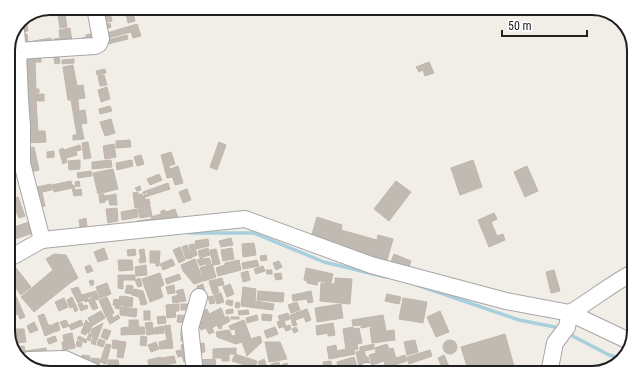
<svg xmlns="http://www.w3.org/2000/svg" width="642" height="381" viewBox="0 0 642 381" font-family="'Roboto Condensed',sans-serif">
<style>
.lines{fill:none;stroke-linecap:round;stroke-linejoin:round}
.stream{stroke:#a8cfdd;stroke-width:3.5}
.building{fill:#c1bab3;stroke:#c2b6a9}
.minor-casing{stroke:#a7a7a7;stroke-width:18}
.minor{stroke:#fff;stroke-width:16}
.rim{fill:none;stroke:#202020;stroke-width:2}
</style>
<rect width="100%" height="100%" fill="#f1eee7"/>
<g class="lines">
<g class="stream">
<polyline points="189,233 254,233 324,262 386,277"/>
<polyline points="417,285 519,320 555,327 559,329"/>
<polyline points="567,333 609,355 622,359"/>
</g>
</g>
<g class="building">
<polygon points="50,8 55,8 56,15 53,16 53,14 49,15 49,9"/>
<polygon points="71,8 92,8 92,12 65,15 67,27 60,28 57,10"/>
<polygon points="102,8 109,8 112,21 106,22"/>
<polygon points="125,8 132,8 135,21 128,23"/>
<polygon points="389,8 398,8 398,9 390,12"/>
<polygon points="42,11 47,11 47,16 26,18 28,31 21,32 20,20"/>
<polygon points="110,23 111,27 103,30 102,26"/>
<polygon points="137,24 141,36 133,38 131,32 108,38 107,33"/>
<polygon points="70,28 72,42 54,45 54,39 60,38 59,30"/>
<polygon points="27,34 28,42 51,38 52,45 23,50 21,35"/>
<polygon points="91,34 92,36 98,35 99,39 83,42 82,38 86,37 86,35"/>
<polygon points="127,35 128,39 108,44 107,40"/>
<polygon points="23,56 41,56 41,62 35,62 36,89 39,89 39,93 25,94"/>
<polygon points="54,57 59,57 60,63 55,64"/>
<polygon points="74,59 74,63 62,64 62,60"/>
<polygon points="429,62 434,73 425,76 423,70 419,72 416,67"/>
<polygon points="73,65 77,86 83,85 85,98 78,99 79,111 85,110 87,123 81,124 84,139 73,140 73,135 77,135 71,100 68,100 63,67"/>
<polygon points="105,69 106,73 97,75 96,71"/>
<polygon points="104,75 107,85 100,86 98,76"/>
<polygon points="107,87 110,99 101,102 98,90"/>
<polygon points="44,94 44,101 36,101 38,131 45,131 46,142 25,143 23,95"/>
<polygon points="110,106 112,111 100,114 99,109"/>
<polygon points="13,112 14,127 8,128 8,113"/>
<polygon points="111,119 115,133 105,136 100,122"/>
<polygon points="130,140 131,147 116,148 116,141"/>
<polygon points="88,142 91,158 84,159 82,143"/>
<polygon points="219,142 226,145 217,170 210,167"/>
<polygon points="114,144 116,157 105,159 103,146"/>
<polygon points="80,145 81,150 76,151 77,155 66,158 67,162 63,164 59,150 63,148 64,150"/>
<polygon points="34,147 39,170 27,173 22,150"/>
<polygon points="54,151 54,157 47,158 47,152"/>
<polygon points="171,152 175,164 169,166 172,177 167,178 161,155"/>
<polygon points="141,155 144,164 137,166 134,157"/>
<polygon points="80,160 80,169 69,170 68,161"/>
<polygon points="111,160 112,167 92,169 92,162"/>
<polygon points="132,160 133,166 117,170 116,163"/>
<polygon points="473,160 482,187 460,195 451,168"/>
<polygon points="178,166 183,183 175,185 170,169"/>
<polygon points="527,166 538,191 525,197 514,172"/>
<polygon points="113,169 118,189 98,194 93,173"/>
<polygon points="91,171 92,176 78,178 77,173"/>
<polygon points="159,174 162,180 150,185 147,179"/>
<polygon points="71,181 72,185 74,185 75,190 81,189 82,195 74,196 72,188 54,192 52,185"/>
<polygon points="79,181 80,186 76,187 75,182"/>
<polygon points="396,181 411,192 389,221 374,209"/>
<polygon points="168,183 170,189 145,197 144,195 148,194 147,192 143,194 143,192"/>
<polygon points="51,184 52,190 42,192 45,206 37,208 33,188"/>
<polygon points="140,186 141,190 137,191 135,188"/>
<polygon points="187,189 191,200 183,203 179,192"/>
<polygon points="138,192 138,195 142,194 143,197 145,196 145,200 149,199 150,205 135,208 133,193"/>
<polygon points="104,194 105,202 100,203 99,195"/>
<polygon points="116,194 117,205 110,205 109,200 105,200 105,196"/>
<polygon points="18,197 25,216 19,218 11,199"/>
<polygon points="150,206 152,216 140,218 138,208"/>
<polygon points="117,208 118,221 108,223 106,209"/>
<polygon points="137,209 138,217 122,220 121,212"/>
<polygon points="175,209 178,218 154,225 151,217 161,214 161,211 165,210 166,212"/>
<polygon points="494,213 497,219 491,222 497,236 503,234 505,240 489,247 478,220"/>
<polygon points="11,216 14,222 8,224 8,217"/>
<polygon points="317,217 342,225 341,230 377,240 378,235 393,239 386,264 310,241"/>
<polygon points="86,218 87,226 80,227 79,220"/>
<polygon points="151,219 152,225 138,227 137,221"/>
<polygon points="32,221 36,232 12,240 8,229"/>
<polygon points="231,238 233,245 221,247 219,241"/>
<polygon points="208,239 209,246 196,249 195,241"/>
<polygon points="254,243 256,255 243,257 242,244"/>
<polygon points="194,244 197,255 192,257 189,245"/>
<polygon points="187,245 192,258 186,259 182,247"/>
<polygon points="180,247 185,260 179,263 173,250"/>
<polygon points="104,248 108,259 98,262 94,252"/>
<polygon points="208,248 210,255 200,258 198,251"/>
<polygon points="232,248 234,259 223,261 221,250"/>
<polygon points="135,249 136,255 128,256 127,250"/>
<polygon points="144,249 146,262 140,263 139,259 141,259 139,250"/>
<polygon points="216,249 220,264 213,265 210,250"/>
<polygon points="150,251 160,251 159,266 156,266 156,263 150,263"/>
<polygon points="54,254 66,255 78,278 70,283 34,312 21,297 53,270 46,259"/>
<polygon points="394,254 411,261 408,270 390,264"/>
<polygon points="266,255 267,260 261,261 260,256"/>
<polygon points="203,258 205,264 200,266 197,260"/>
<polygon points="209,258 211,263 206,265 204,259"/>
<polygon points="172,259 175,265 163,270 160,264"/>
<polygon points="195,259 203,281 194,284 183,271 181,265"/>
<polygon points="118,260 132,260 133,270 119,271"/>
<polygon points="239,260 241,270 218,276 216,268 225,265 225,263"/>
<polygon points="257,260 259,266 243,269 242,263"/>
<polygon points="279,261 282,267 276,270 273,263"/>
<polygon points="212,264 216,277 204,281 200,268"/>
<polygon points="90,265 93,271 87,273 85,267"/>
<polygon points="146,265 147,275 136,276 135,267"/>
<polygon points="263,266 265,271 256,274 254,269"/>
<polygon points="16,268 31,287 21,295 8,278 8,274"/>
<polygon points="306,268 333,274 331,283 318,281 317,285 307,283 307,281 304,280"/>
<polygon points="266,270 272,270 272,274 267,274"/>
<polygon points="554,270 560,291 551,293 546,272"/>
<polygon points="248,271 250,280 243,282 241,273"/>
<polygon points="160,273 164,285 160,287 163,297 150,302 142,279"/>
<polygon points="281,273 282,279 276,280 274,274"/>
<polygon points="179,274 181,279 167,284 165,279"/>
<polygon points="118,275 135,275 135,280 123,280 123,289 118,288"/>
<polygon points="140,278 142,286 138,287 135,280"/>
<polygon points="222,278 224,285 217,286 219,292 213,294 209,281"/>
<polygon points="335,278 352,279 350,304 320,301 321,283 335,284"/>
<polygon points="93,280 94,284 91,286 89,281"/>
<polygon points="107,283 111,294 100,298 96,287"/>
<polygon points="203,284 206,297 200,298 197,286"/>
<polygon points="230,284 234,294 227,297 223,287"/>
<polygon points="127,285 133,286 132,294 125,293"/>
<polygon points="174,285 175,293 168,294 166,287"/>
<polygon points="78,287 84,300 78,303 71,289"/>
<polygon points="243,287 256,289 255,301 274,304 273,310 241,306"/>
<polygon points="134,289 143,291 147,304 141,305 139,297 132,295"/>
<polygon points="183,289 186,301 173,303 172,297 178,295 176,291"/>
<polygon points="96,291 99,299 95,300 93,296 87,298 88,301 85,302 82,295"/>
<polygon points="258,291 284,293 283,302 257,300"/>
<polygon points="311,291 313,302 308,303 307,299 293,301 292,295"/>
<polygon points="221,293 224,302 217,304 214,295"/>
<polygon points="15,294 25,317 20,319 18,314 14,315 8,302 8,298"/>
<polygon points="387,294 401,297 399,304 385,301"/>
<polygon points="120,296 123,297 122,306 119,306 119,309 115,308 115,305 113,305 114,299 119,300"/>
<polygon points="124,296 133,298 132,307 123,306"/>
<polygon points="213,296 215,303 210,304 208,297"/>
<polygon points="72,297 78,310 75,312 73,307 70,308 67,300"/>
<polygon points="93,297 98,308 93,310 88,300"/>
<polygon points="107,297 114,313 106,317 99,300"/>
<polygon points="64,298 68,307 59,311 55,302"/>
<polygon points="403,298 427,302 423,323 399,319"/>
<polygon points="227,300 233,301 232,306 226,304"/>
<polygon points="236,302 240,303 239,308 235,307"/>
<polygon points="297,302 300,310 291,313 288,305"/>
<polygon points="82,303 83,306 87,305 88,308 81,311 78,304"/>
<polygon points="179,304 179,311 175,311 176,317 167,318 166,305"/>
<rect x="181" y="304" width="12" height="6"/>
<polygon points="341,304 343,318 317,322 315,308"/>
<polygon points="120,307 137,309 136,317 120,315"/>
<polygon points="221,308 225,318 228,316 230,321 221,326 222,328 219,329 217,325 212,328 214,332 209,334 206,328 201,330 195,319 201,312 207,309 209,314"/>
<polygon points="233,309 233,313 226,314 226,310"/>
<polygon points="307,309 311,320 306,322 304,317 295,320 297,325 293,326 290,315"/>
<polygon points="248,310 249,314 239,315 238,311"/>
<polygon points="101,311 105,318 92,326 88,318"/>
<rect x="144" y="311" width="6" height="9"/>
<polygon points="440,311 449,332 436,337 427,317"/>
<polygon points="288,313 290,319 284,321 286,326 279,328 277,322 280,321 278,316"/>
<polygon points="44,314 48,325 51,325 54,332 45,336 38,316"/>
<polygon points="262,314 272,315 271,321 262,320"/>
<polygon points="112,315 113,318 118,315 120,318 110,324 107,318"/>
<polygon points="178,315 190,316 190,323 177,322"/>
<polygon points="257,315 258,320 247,323 246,318"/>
<polygon points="383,315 386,331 394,330 395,340 372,343 370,328 372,328 372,326 361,328 361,325 353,326 352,320"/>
<polygon points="165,316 166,323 158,324 157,317"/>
<rect x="231" y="317" width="8" height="2"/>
<polygon points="66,320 69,326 63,328 60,322"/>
<polygon points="81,320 83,325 71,330 69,325"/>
<polygon points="86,320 92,326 89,333 87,332 86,335 81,333"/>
<polygon points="129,320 138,320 139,327 144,327 145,334 121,335 121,328 129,327"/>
<polygon points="244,320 251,339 260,336 262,342 247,356 242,342 236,344 217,337 216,332 229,330 232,336 236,335 235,329 231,330 229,326"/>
<polygon points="34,322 38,330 30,333 27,326"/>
<polygon points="58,322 60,330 55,332 52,325"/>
<polygon points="152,322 154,334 147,335 145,323"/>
<polygon points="103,323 95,345 91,343 93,337 91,336 90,341 87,339 89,334 91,334 92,329"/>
<polygon points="333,323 335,335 328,336 328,333 317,335 316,326"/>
<polygon points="8,325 12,325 14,338 11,338 8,333"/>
<polygon points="170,325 173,348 160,349 159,342 167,340 164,326"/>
<polygon points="290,325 291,329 286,331 284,327"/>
<polygon points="163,326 164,333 155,334 154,328"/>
<polygon points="275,327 278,334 267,338 264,331"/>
<polygon points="296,327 298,331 294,333 292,329"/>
<polygon points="353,327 354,329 359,328 362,343 357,344 358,349 354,350 355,354 329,359 327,347 336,345 337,351 346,349 343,329"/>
<polygon points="16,329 24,329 26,342 17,343"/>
<polygon points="104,329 111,331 107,340 101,337"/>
<rect x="181" y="330" width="8" height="11"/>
<polygon points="72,333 75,348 63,350 62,342 64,342 63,335"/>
<polygon points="505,334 515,370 505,373 469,373 461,347"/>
<polygon points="55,336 57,341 49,344 47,339"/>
<polygon points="79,336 87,340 86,343 77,339"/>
<polygon points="141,336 147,337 146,346 140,345"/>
<polygon points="99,339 105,341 103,347 97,345"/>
<circle cx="450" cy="347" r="7"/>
<polygon points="113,340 126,342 123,358 117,357 118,349 112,348"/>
<polygon points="415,340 418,352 407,355 404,342"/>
<polygon points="77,341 82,342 81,347 76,346"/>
<polygon points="156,342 159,349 151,352 148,345"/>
<polygon points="265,342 280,342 287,359 269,362"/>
<polygon points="189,343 190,360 184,362 182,356 178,357 176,351 182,350 181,345"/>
<polygon points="204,343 205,352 199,353 197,344"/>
<polygon points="106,344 111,345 106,364 100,362"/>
<polygon points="374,344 374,349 364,351 366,357 368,357 370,365 359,367 356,352 360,351 360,347"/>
<polygon points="387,344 389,349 393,348 396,358 405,355 407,361 386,368 384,361 372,365 369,355 376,353 375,348"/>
<polygon points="24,346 25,351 46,348 47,354 24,359 17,347"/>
<polygon points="236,348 236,354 229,354 229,361 222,361 222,358 213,358 213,349"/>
<polygon points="430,350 432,356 409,364 407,357"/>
<polygon points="235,354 257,361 255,368 232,361"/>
<polygon points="82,355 90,356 89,364 81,363"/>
<polygon points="444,355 452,373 436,373 443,370 438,358"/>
<polygon points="174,356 176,363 164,365 162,358"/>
<polygon points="161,357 163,367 149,369 148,360"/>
<polygon points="354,357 357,366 350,368 351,373 343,373 342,371 339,371 337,362"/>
<polygon points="91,358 100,359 99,366 91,366"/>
<polygon points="215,359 216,370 199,372 198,360"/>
<polygon points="264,359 267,367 261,369 258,362"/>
<polygon points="108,360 118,360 119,366 108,366"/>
<polygon points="331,361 332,370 324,371 323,362"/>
<polygon points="49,362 51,370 46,372 39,370 38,365"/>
<polygon points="279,362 280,368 272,370 271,364"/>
<rect x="54" y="363" width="7" height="9"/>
<polygon points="287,363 290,373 277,373 283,371 281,365"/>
<polygon points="384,366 385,373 372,373 372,367"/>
<polygon points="427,366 431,373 423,373 421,369"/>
<polygon points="112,368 121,369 121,373 112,373"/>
<polygon points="178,368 180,373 167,373 167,372"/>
<polygon points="268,368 270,373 262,373 261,371"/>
</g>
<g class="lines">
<defs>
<g id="minor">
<polyline points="16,31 18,51 20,99 22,126 22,163 42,240"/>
<polyline points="18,51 95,46 99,44 101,39 95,8"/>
<polyline points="8,259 42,240 245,219 371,265 506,301 570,313 631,342"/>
<polyline points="25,361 29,360 65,359 94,372 93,373"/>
<polyline points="195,373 190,328 199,297"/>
<polyline points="367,373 367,371"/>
<path d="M549,373L555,343L567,327L570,313C592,300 611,284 634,272"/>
</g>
</defs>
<use href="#minor" class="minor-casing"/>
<use href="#minor" class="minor"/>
</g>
<path d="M0 0H642V381H0ZM50 15H592A35 35 0 0 1 627 50V331A35 35 0 0 1 592 366H50A35 35 0 0 1 15 331V50A35 35 0 0 1 50 15Z" fill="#fff" fill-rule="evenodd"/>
<path class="rim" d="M50 15H592A35 35 0 0 1 627 50V331A35 35 0 0 1 592 366H50A35 35 0 0 1 15 331V50A35 35 0 0 1 50 15Z"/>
<path d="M502 30v6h85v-6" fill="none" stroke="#202020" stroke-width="2"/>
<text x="508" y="30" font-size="12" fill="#202020" stroke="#ffffff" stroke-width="3" paint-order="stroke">50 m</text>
</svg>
